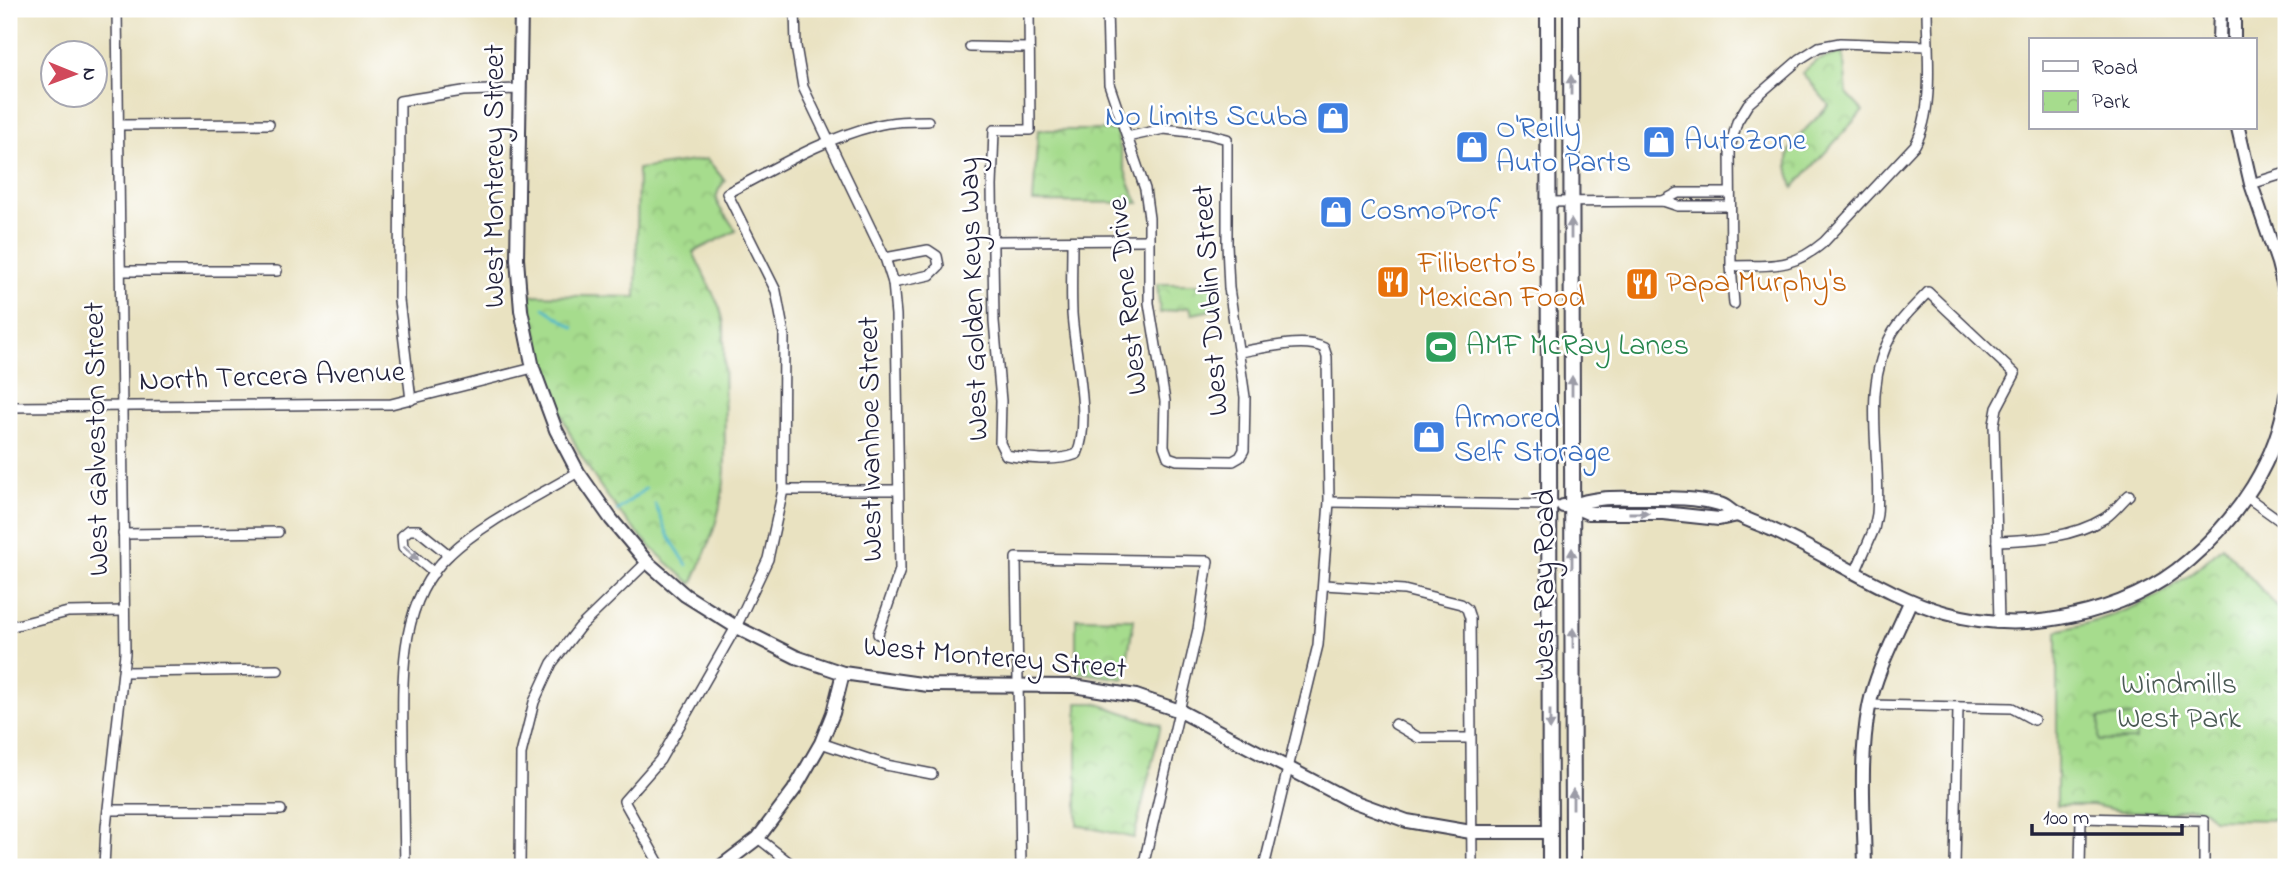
<svg xmlns="http://www.w3.org/2000/svg" width="2295" height="876" viewBox="0 0 2295 876" font-family="'Indie Flower',sans-serif">
<style>
.park{fill:url(#park-crowns);stroke:#647f64;stroke-width:2}
.garden{fill:#a6dc8d;stroke:#647f64;stroke-width:2}
.lines{fill:none;stroke-linecap:round;stroke-linejoin:round}
.stream{stroke:#4db7cb;stroke-width:2.5}
.street-casing{stroke:#403f4f;stroke-width:12}
.secondary-casing{stroke:#403f4f;stroke-width:16}
.primary-casing{stroke:#403f4f;stroke-width:18}
.street{stroke:#fff;stroke-width:9}
.secondary{stroke:#fff;stroke-width:12}
.primary{stroke:#fff;stroke-width:14}
.oneway{fill:#9c9ca7}
.labels{text-anchor:middle;dominant-baseline:central;stroke-width:5;stroke-linejoin:round;paint-order:stroke}
.shop-label{font-size:30px;fill:#366cbe;stroke:#fff;text-anchor:start}
.street-label{font-size:30px;fill:#22223b;stroke:#fff}
.food-label{font-size:30px;fill:#c56008;stroke:#fff;text-anchor:start}
.leisure-label{font-size:30px;fill:#27864d;stroke:#fff;text-anchor:start}
.park-label{font-size:30px;fill:#4a5a54;stroke:#fff}
</style>
<defs>
<pattern id="park-crowns" width="20" height="18" patternUnits="userSpaceOnUse" patternTransform="scale(1.75)"><rect width="20" height="18" fill="#a6dc8d"/><path d="M2 6a3 3 0 1 1 6 0M12 15a3 3 0 1 1 6 0" fill="none" stroke="#8fbc7b"/></pattern>
</defs>
<rect width="100%" height="100%" fill="#fff"/>
<filter id="ink" filterUnits="userSpaceOnUse"><feTurbulence type="fractalNoise" baseFrequency=".0143" numOctaves="2"/><feDisplacementMap in="SourceGraphic" scale="14" xChannelSelector="R" yChannelSelector="G"/><feConvolveMatrix kernelMatrix="1 2 1 2 8 2 1 2 1" color-interpolation-filters="sRGB"/></filter>
<filter id="wash" filterUnits="userSpaceOnUse"><feTurbulence type="fractalNoise" baseFrequency=".00686" numOctaves="4" result="noise"/><feDisplacementMap in="SourceGraphic" scale="28" xChannelSelector="R" yChannelSelector="G"/><feGaussianBlur stdDeviation="1.57" result="paint"/><feColorMatrix in="noise" values="0 0 0 0 0 0 0 0 0 0 0 0 0 0 0 0 0 1.4 0 .05"/><feComposite in="paint" operator="in"/></filter>
<g filter="url(#wash)">
<rect width="100%" height="100%" fill="#e9e2c1"/>
<g class="park">
<path d="M1843,52L1847,94L1863,111L1793,188C1791,179 1787,168 1788,159C1790,138 1815,122 1829,105L1802,73L1816,61Z"/>
<path d="M1038,130H1116C1122,156 1125,181 1139,203L1033,202Z"/>
<path d="M707,159L725,181C705,203 726,212 736,231L693,252L720,308L724,324L725,469C723,511 709,546 692,584C594,504 550,420 529,295L636,297L638,169Z"/>
<polygon points="1157,284 1196,284 1217,288 1218,309 1192,314 1190,307 1160,313"/>
<path d="M2222,546L2286,617V820L2213,819L2205,810L2198,808L2189,807L2169,813L2120,811L2093,805H2057V631C2125,615 2172,596 2222,546Z"/>
<polygon points="1076,618 1134,619 1124,679 1076,672"/>
<polygon points="1077,703 1095,703 1161,725 1134,838 1077,825"/>
</g>
<polygon class="garden" points="2135,716 2136,740 2099,741 2099,718"/>
<g class="lines">
<g class="stream">
<polyline points="544,308 574,328"/>
<polyline points="655,504 668,535 687,565"/>
<polyline points="617,511 646,488"/>
</g>
</g>
</g>
<g filter="url(#ink)">
<g class="lines">
<defs>
<g id="street">
<polyline points="795,9 796,46 803,87 885,258 893,283 896,315 900,570 878,634"/>
<path d="M1029,9L1030,130H994L992,186L994,321L1001,401L1000,443L1006,455C1026,459 1057,462 1077,454C1092,421 1074,350 1072,313C1071,289 1072,265 1072,242"/>
<polyline points="1107,9 1109,84 1145,189 1149,218 1149,303 1165,401 1164,446 1168,457 1177,460 1233,461 1240,457 1244,450 1245,397 1229,288 1227,244 1227,139 1208,134 1164,129 1127,137"/>
<polyline points="970,47 1029,48"/>
<polyline points="119,125 269,124"/>
<polyline points="2251,184 2286,173"/>
<polyline points="1663,201 1678,193 1730,193"/>
<polyline points="1549,202 1663,201 1678,206 1730,206"/>
<polyline points="993,241 1149,240"/>
<polyline points="885,258 928,250 937,256 939,266 930,275 893,283"/>
<path d="M1731,266C1771,265 1791,270 1824,242L1915,145C1935,110 1927,49 1927,9"/>
<polyline points="121,271 277,271"/>
<polyline points="1734,304 1731,266 1730,148 1737,122 1748,104 1800,59 1819,47 1840,43 1927,46"/>
<path d="M1239,352C1262,349 1304,337 1324,348L1327,357L1329,502L1318,645L1264,867"/>
<polyline points="411,400 399,300 400,101 463,91 520,89"/>
<polyline points="9,407 391,404 533,368"/>
<polyline points="783,490 898,490"/>
<polyline points="2247,497 2286,525"/>
<polyline points="1329,502 1554,505"/>
<polyline points="123,534 278,532"/>
<path d="M1997,541C2033,540 2072,538 2105,518C2114,512 2121,502 2129,495"/>
<polyline points="434,573 403,547 402,536 409,530 418,530 449,555"/>
<path d="M1855,573L1874,529L1877,514C1882,453 1860,388 1893,332C1902,317 1916,305 1928,292L2015,374L1997,408L1994,424L1999,622"/>
<polyline points="1324,585 1404,590 1461,604 1467,609 1470,618 1472,867"/>
<polyline points="9,627 68,612 124,611"/>
<polyline points="124,672 278,670"/>
<polyline points="1870,705 2012,708 2034,720"/>
<polyline points="1395,724 1419,738 1469,738"/>
<polyline points="821,743 886,765 932,774"/>
<polyline points="108,810 281,810"/>
<polyline points="758,838 795,867"/>
<polyline points="104,867 106,827 125,653 117,9"/>
<path d="M405,867C404,828 404,789 403,750C403,685 396,604 449,555C483,522 537,497 578,472"/>
<polyline points="520,867 521,754 534,702 552,663 579,628 647,562"/>
<path d="M661,867L624,801L660,760L736,627L768,559L783,490L784,334L776,291L727,193C774,169 822,139 874,126C892,121 910,121 928,121"/>
<polyline points="1021,867 1016,558 1208,561 1198,629 1143,867"/>
<polyline points="1955,867 1958,707"/>
<polyline points="2080,867 2081,818 2204,821 2204,867"/>
</g>
<g id="secondary">
<polyline points="521,9 517,259 521,310 533,368 556,430 578,472 611,519 647,562 685,595 736,627 796,657 843,673 928,685 1074,686 1136,696 1180,711 1347,799 1407,821 1471,832 1550,832"/>
<polyline points="2219,40 2220,9"/>
<polyline points="2234,40 2234,9"/>
<polyline points="2238,128 2251,184 2278,263 2286,295"/>
<polyline points="1563,506 1572,506 1588,513 1663,513 1719,519 1738,515"/>
<path d="M1572,506C1595,496 1616,498 1640,498C1666,498 1693,497 1719,504C1726,505 1730,511 1736,514C1748,521 1763,525 1775,531C1881,581 1945,643 2071,616C2114,607 2156,589 2189,560C2238,518 2278,460 2286,395"/>
<polyline points="720,867 758,838 794,790 821,743 833,713 843,673"/>
<path d="M1865,867C1864,814 1859,759 1869,707C1876,671 1896,635 1910,602"/>
</g>
<g id="primary">
<polyline points="1548,9 1550,867"/>
<polyline points="1571,9 1573,867"/>
</g>
</defs>
<use href="#street" class="street-casing"/>
<use href="#secondary" class="secondary-casing"/>
<use href="#primary" class="primary-casing"/>
<use href="#street" class="street"/>
<use href="#secondary" class="secondary"/>
<use href="#primary" class="primary"/>
</g>
<defs><path id="oneway-solid" d="M-6-.8H1V-3.2L6.5 0L1 3.2V.8H-6Z" transform="scale(1.75)"/></defs>
<g class="oneway">
<use href="#oneway-solid" transform="translate(1571 85) rotate(-90)"/>
<use href="#oneway-solid" transform="translate(1571 229) rotate(-90)"/>
<use href="#oneway-solid" transform="translate(1572 386) rotate(-90)"/>
<use href="#oneway-solid" transform="translate(1639 513)"/>
<use href="#oneway-solid" transform="translate(411 553) rotate(43)"/>
<use href="#oneway-solid" transform="translate(1572 558) rotate(-90)"/>
<use href="#oneway-solid" transform="translate(1573 638) rotate(-90)"/>
<use href="#oneway-solid" transform="translate(1550 720) rotate(90)"/>
<use href="#oneway-solid" transform="translate(1573 799) rotate(-90)"/>
</g>
</g>
<defs>
<symbol id="shop-square" viewBox="-11 -11 22 22"><rect x="-9" y="-9" width="18" height="18" rx="4" fill="#3f7fe0" stroke="#fff"/><path d="M-5-2.5h2.3a2.7 3.5 0 0 1 5.4 0H5L5.5 6h-11ZM-1.5-2.5h3a1.5 2.3 0 0 0-3 0Z" fill="#fff"/></symbol>
<symbol id="restaurant-square" viewBox="-11 -11 22 22"><rect x="-9" y="-9" width="18" height="18" rx="4" fill="#e8710a" stroke="#fff"/><path d="M-5-6h1v4h1v-4h1v4h1v-4h1v5L-1.5 .5V6h-2V.5L-5-1ZM5-6V6H3V1.5H1.5Q1.5-4 5-6Z" fill="#fff"/></symbol>
<symbol id="stadium-square" viewBox="-11 -11 22 22"><rect x="-9" y="-9" width="18" height="18" rx="4" fill="#2e9e5b" stroke="#fff"/><path d="M0-5a6.5 5 0 1 0 0 10a6.5 5 0 1 0 0-10ZM-3.5-1.8h7v3.6h-7Z" fill="#fff"/></symbol>
</defs>
<g fill-rule="evenodd">
<use href="#shop-square" x="1314" y="99" width="38" height="38"/>
<use href="#shop-square" x="1640" y="123" width="38" height="38"/>
<use href="#shop-square" x="1453" y="128" width="38" height="38"/>
<use href="#shop-square" x="1317" y="193" width="38" height="38"/>
<use href="#restaurant-square" x="1374" y="263" width="38" height="38"/>
<use href="#restaurant-square" x="1623" y="265" width="38" height="38"/>
<use href="#stadium-square" x="1422" y="328" width="38" height="38"/>
<use href="#shop-square" x="1410" y="418" width="38" height="38"/>
</g>
<g class="labels">
<g class="shop-label">
<text x="1308" y="118" text-anchor="end">No Limits Scuba</text>
<text x="1496" y="130">O'Reilly<tspan x="1496" dy="34">Auto Parts</tspan></text>
<text x="1684" y="142">AutoZone</text>
<text x="1360" y="212">CosmoProf</text>
<text x="1454" y="420">Armored<tspan x="1454" dy="34">Self Storage</tspan></text>
</g>
<g class="street-label">
<text transform="translate(496 176) rotate(-90)">West Monterey Street</text>
<text transform="translate(1129 296) rotate(-96)">West Rene Drive</text>
<text transform="translate(975 299) rotate(-92)">West Golden Keys Way</text>
<text transform="translate(1212 300) rotate(-94)">West Dublin Street</text>
<text transform="translate(272 378) rotate(-2)">North Tercera Avenue</text>
<text transform="translate(98 439) rotate(-91)">West Galveston Street</text>
<text transform="translate(872 439) rotate(-91)">West Ivanhoe Street</text>
<text transform="translate(1546 585) rotate(-90)">West Ray Road</text>
<text transform="translate(995 659) rotate(5)">West Monterey Street</text>
</g>
<g class="food-label">
<text x="1418" y="265">Filiberto’s<tspan x="1418" dy="34">Mexican Food</tspan></text>
<text x="1666" y="284">Papa Murphy's</text>
</g>
<g class="leisure-label">
<text x="1466" y="347">AMF McRay Lanes</text>
</g>
<g class="park-label">
<text x="2179" y="686">Windmills<tspan x="2179" dy="34">West Park</tspan></text>
</g>
</g>
<rect width="2295" height="876" fill="none" stroke="#fff" stroke-width="35"/>
<rect x="2029" y="38" width="228" height="91" fill="#ffffff" stroke="#a7a7b1" stroke-width="2"/>
<rect x="2043" y="61" width="35" height="10" fill="#ffffff" stroke="#a7a7b1" stroke-width="2"/>
<text x="2092" y="74" font-size="21" fill="#22223b">Road</text>
<rect x="2043" y="91" width="35" height="21" fill="url(#park-crowns)" stroke="#a7a7b1" stroke-width="2"/>
<text x="2092" y="108" font-size="21" fill="#22223b">Park</text>
<g transform="translate(74 74) rotate(91)"><circle r="33" fill="#ffffff" stroke="#a7a7b1" stroke-width="2"/>
<path d="M0-5L12 26L0 18L-12 26Z" fill="#d1495b"/>
<text y="-10" font-size="19" font-weight="bold" text-anchor="middle" fill="#22223b">N</text>
</g>
<path d="M2032 824v10h150v-10" fill="none" stroke="#22223b" stroke-width="3.5"/>
<text x="2043" y="824" font-size="21" fill="#22223b" stroke="#ffffff" stroke-width="5" paint-order="stroke">100 m</text>
</svg>
